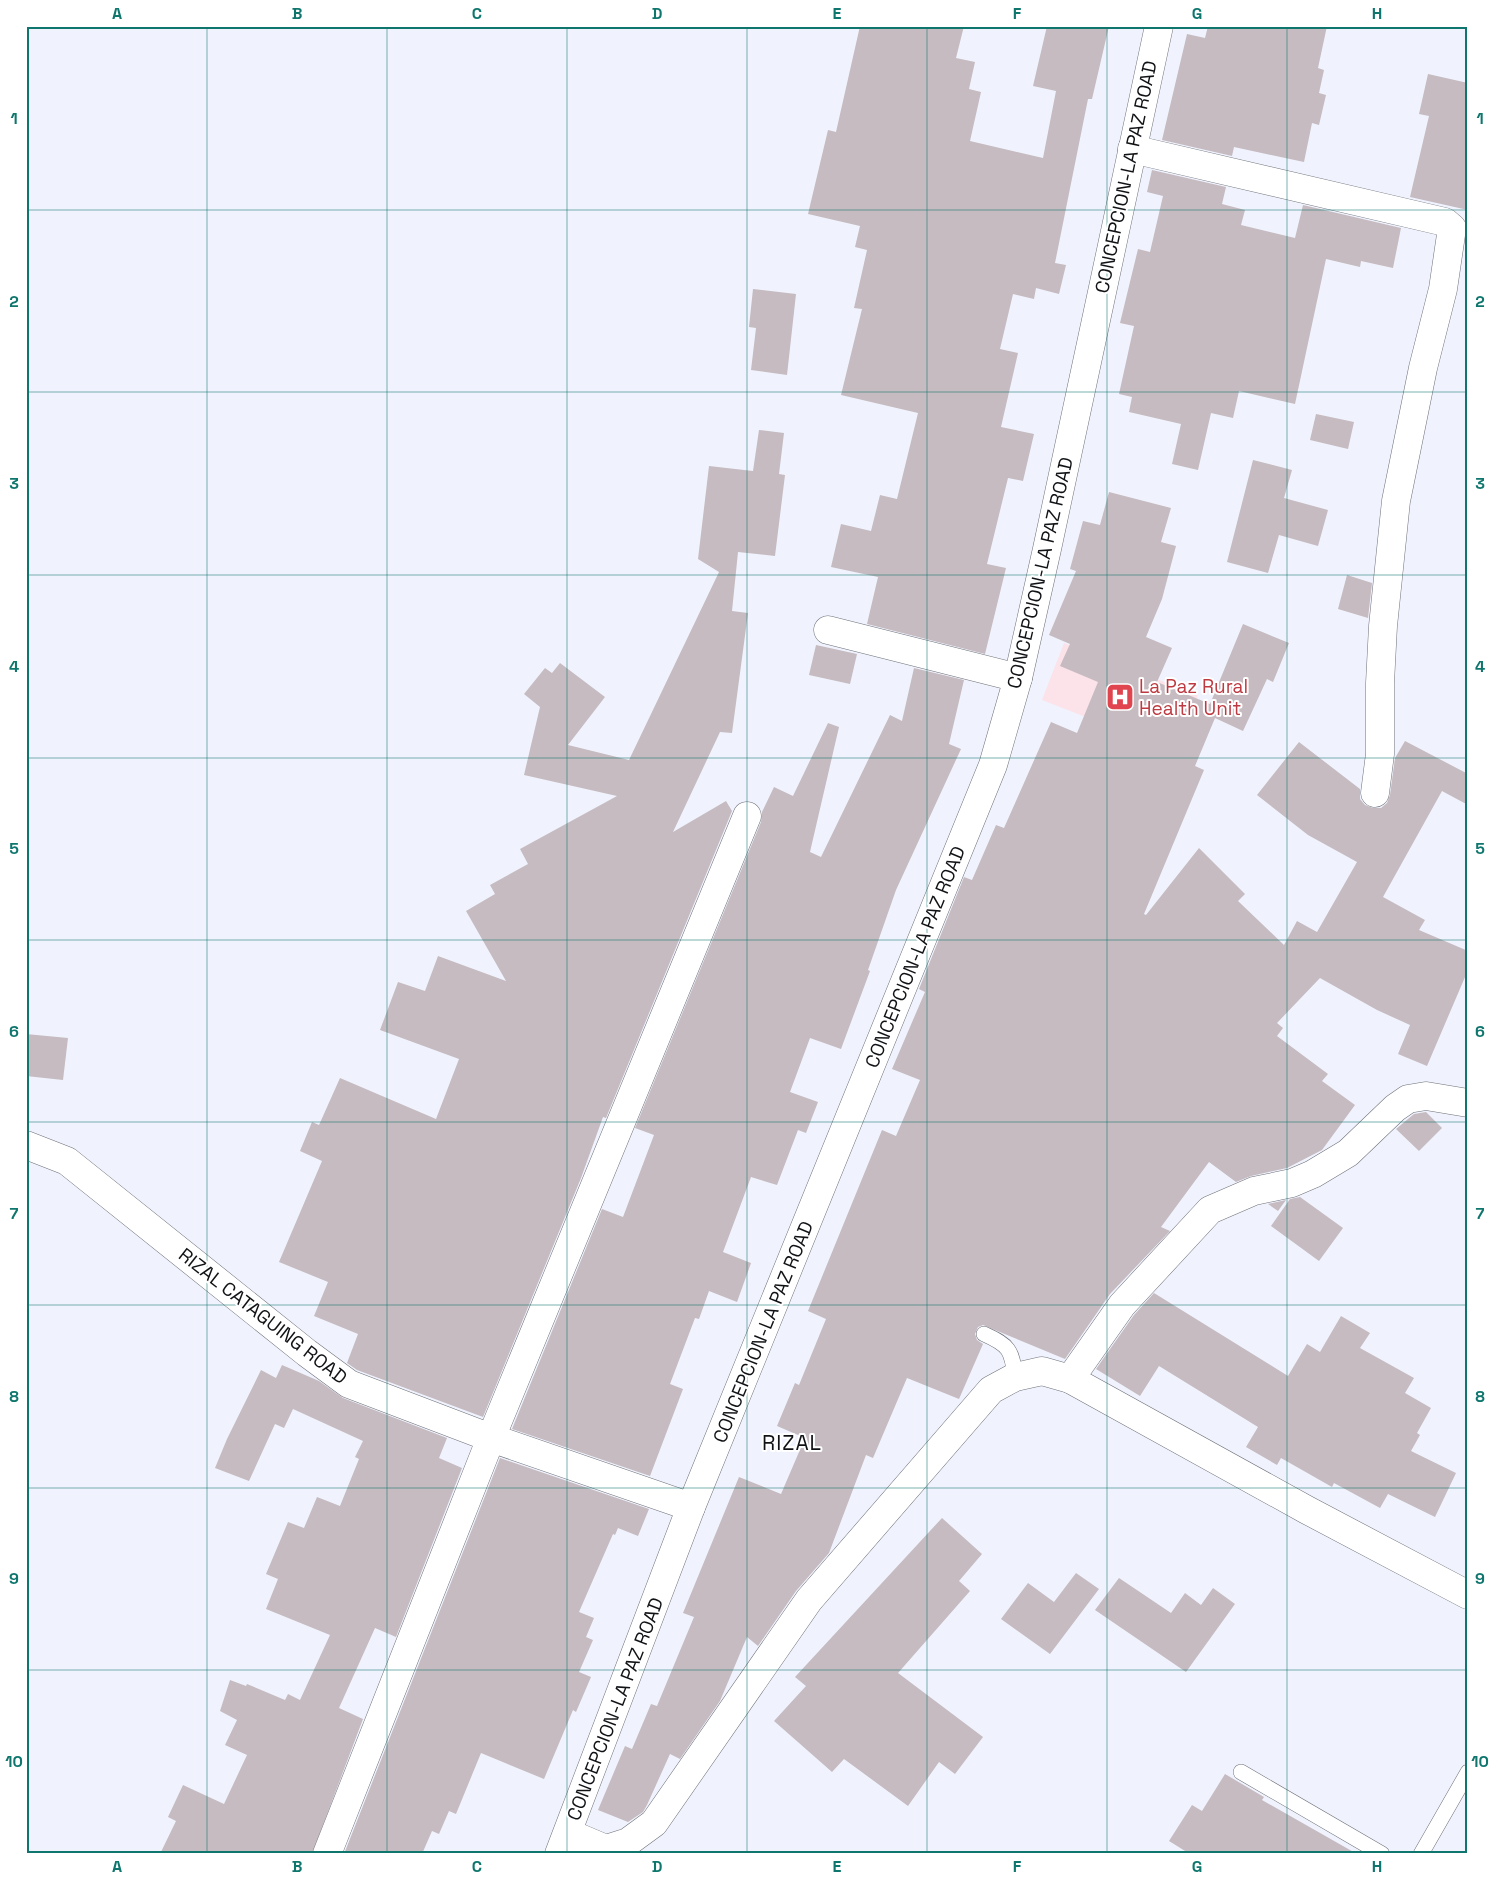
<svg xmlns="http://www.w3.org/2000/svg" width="1494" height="1880" viewBox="0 0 1494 1880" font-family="'Space Grotesk',sans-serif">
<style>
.medical{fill:#fce2e9}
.building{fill:#c5bbc0}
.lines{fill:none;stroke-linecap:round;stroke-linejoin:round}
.lane-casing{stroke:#6e7179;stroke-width:16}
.street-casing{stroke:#6e7179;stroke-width:29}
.secondary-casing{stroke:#6e7179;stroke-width:29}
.lane{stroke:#fff;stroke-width:15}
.street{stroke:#fff;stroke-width:28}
.secondary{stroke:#fff;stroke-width:28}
.grid{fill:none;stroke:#0f766e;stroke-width:1;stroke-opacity:0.55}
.labels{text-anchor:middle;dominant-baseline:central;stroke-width:4;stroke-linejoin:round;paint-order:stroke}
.street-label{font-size:19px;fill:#101215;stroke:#fff}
.health-label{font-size:19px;fill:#be3a42;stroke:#fff;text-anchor:start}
.quarter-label{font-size:21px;letter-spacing:1px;fill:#101215;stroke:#fff}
.neatline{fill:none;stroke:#0f766e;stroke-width:2}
.grid-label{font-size:16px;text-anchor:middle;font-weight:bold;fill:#0f766e}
</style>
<rect width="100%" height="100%" fill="#f0f3fd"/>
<polygon class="medical" points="1064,643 1198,695 1175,752 1042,700"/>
<g class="building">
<polygon points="860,26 964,26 956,58 975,62 969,89 981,92 970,141 1043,158 1056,91 1033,86 1047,26 1109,26 1092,99 1088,99 1055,263 1066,265 1059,294 1036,288 1034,299 1013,294 1000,349 1018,353 1001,427 1034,434 1023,481 1008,478 987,564 1006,568 985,654 867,624 878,577 831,567 841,524 871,531 880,495 897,499 918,413 841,395 862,309 854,308 867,250 855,247 860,226 808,214 828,130 836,132"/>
<polygon points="1208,26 1327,26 1318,68 1324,70 1319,93 1326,95 1319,125 1312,123 1304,162 1234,147 1232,156 1162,140 1187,34 1205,38"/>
<polygon points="1428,74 1468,83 1468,210 1410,197 1429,116 1419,114"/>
<polygon points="1152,170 1226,187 1222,204 1245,210 1241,225 1295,238 1303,205 1401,228 1393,268 1361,261 1360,267 1326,259 1295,404 1239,391 1233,418 1211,413 1198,470 1172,464 1181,424 1129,412 1132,397 1119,394 1134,326 1120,323 1138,249 1150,252 1163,196 1147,192"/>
<polygon points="753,289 796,294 787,375 751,370 756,328 749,327"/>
<polygon points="1316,414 1354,422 1348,449 1310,440"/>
<polygon points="759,430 784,433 779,474 785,475 775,556 738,552 732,611 748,613 732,733 720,732 673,832 726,801 732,811 606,1118 603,1117 581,1178 483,1417 357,1370 347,1363 358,1334 314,1316 328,1282 279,1262 322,1161 300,1151 312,1122 319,1125 340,1078 436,1119 459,1059 380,1030 398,982 425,991 438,956 506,981 466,911 495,894 490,885 528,864 520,849 617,796 524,775 540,707 524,694 545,668 552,673 560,663 605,697 568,745 629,760 719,572 698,559 709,466 753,471"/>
<polygon points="1253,460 1292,470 1284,498 1328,510 1318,546 1279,535 1268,573 1227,562"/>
<polygon points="1109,492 1171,508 1161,542 1176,546 1162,599 1146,637 1172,648 1157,682 1210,704 1243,624 1289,643 1273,682 1267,679 1243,731 1215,718 1195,766 1204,770 1144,914 1146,915 1199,848 1245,894 1238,901 1284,945 1297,921 1317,932 1357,862 1308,835 1257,795 1299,742 1360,789 1360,799 1365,805 1373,808 1381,808 1387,803 1390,795 1395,758 1405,741 1468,774 1468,805 1442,791 1383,897 1425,920 1419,930 1468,951 1468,970 1427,1066 1398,1054 1410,1025 1377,1010 1320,978 1277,1023 1283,1028 1277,1036 1328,1074 1322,1081 1355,1105 1322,1150 1287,1168 1251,1176 1236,1182 1209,1162 1161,1227 1170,1231 1110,1294 1065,1359 983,1325 978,1327 975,1334 977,1340 983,1344 959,1399 907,1378 873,1458 866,1455 829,1553 796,1591 758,1646 747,1637 720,1701 680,1759 670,1754 647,1805 643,1812 628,1822 598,1810 625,1746 632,1749 651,1704 657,1706 694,1617 683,1613 739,1477 781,1494 805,1438 777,1426 795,1383 799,1385 826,1319 808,1311 882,1130 896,1136 920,1080 892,1069 925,992 919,989 964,877 972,880 996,825 1004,828 1051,722 1077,733 1098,682 1060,666 1070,644 1049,635 1076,571 1070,569 1083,521 1100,525"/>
<polygon points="1347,575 1372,583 1368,618 1338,609"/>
<polygon points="816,645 857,654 850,684 809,675"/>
<polygon points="914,668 964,680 949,744 961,749 896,890 868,970 870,971 841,1049 810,1038 790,1092 818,1102 806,1133 798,1130 777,1185 751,1177 723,1252 751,1263 737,1302 709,1291 699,1319 695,1318 670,1384 683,1389 650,1476 512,1429 602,1209 623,1217 654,1135 635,1128 761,822 762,812 774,787 793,796 828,723 839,727 810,852 821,857 890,715 902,721"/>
<polygon points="26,1034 68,1038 63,1080 26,1076"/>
<polygon points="1426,1112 1442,1128 1419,1151 1396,1129 1414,1114"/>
<polygon points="1300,1197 1343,1228 1319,1261 1271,1226 1290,1199"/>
<polygon points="1286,1200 1278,1211 1268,1204"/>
<polygon points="1154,1293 1288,1376 1307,1344 1320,1352 1341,1316 1370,1333 1360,1348 1414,1378 1405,1393 1431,1408 1417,1433 1420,1435 1411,1451 1456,1473 1435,1517 1388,1494 1380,1508 1334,1483 1332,1487 1281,1458 1277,1465 1246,1447 1258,1427 1159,1366 1140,1396 1096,1369 1134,1315"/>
<polygon points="282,1365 319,1381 343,1398 447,1438 439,1458 462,1468 396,1637 375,1628 339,1708 363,1719 312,1854 160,1854 176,1821 168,1817 183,1785 224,1804 247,1755 225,1745 237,1720 220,1711 230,1680 246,1686 247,1684 285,1700 288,1694 300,1700 330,1635 266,1609 278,1579 266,1574 288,1522 304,1528 317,1497 340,1506 359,1459 355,1457 363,1441 293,1409 284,1428 275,1424 249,1481 215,1468 227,1439 261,1370 276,1378"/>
<polygon points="500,1458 649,1509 638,1536 618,1528 615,1535 613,1534 579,1612 594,1618 586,1637 593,1640 579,1672 591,1677 576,1712 573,1710 544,1779 481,1753 456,1814 449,1811 439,1834 432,1831 422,1854 344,1854"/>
<polygon points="942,1518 982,1554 959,1581 970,1591 898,1673 983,1737 955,1774 939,1762 908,1806 844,1759 832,1772 774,1721 806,1686 795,1677"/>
<polygon points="1076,1573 1099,1589 1050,1654 1001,1619 1028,1583 1054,1602"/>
<polygon points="1119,1578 1171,1613 1185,1593 1201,1605 1213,1588 1235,1604 1186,1672 1095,1610"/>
<polygon points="1225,1774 1264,1797 1262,1800 1357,1854 1190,1854 1169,1841 1192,1805 1202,1811"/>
</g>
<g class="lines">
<defs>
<g id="lane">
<path d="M984,1334C1009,1345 1012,1350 1015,1377"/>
<polyline points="1241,1772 1382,1854"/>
<polyline points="1421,1854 1468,1772"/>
</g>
<g id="street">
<polyline points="1132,149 1445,222 1452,228 1443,289 1423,368 1396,501 1383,626 1380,683 1380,754 1375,793"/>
<polyline points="828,630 1018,678"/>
<polyline points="1070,1379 1122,1305 1210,1210 1254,1191 1292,1183 1313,1174 1348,1153 1395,1108 1408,1099 1426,1096 1468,1103"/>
<polyline points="568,1833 606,1849 628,1842 654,1823 809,1600 991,1390 1015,1377 1042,1371 1070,1379 1307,1510 1468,1595"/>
<polyline points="327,1854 491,1438 747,816"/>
</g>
<g id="secondary">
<polyline points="26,1145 67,1161 307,1353 349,1384 491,1438 691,1507"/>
<polyline points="559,1854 691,1507 993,765 1018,678 1047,549 1159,26"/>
</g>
</defs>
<use href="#lane" class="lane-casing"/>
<use href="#street" class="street-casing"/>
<use href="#secondary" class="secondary-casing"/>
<use href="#lane" class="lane"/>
<use href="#street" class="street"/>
<use href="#secondary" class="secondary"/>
</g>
<path class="grid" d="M207,26V1854M387,26V1854M567,26V1854M747,26V1854M927,26V1854M1107,26V1854M1287,26V1854M26,210H1468M26,392H1468M26,575H1468M26,758H1468M26,940H1468M26,1122H1468M26,1305H1468M26,1488H1468M26,1670H1468"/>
<defs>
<symbol id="hospital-square" viewBox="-11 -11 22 22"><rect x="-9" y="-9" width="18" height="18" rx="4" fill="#e0444e" stroke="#fff"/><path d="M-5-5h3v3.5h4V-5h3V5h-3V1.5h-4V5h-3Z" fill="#fff"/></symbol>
</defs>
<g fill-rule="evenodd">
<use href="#hospital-square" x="1104" y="681" width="32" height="32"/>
</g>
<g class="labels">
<g class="street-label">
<text transform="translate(1126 177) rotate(-78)">CONCEPCION-LA PAZ ROAD</text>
<text transform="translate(1040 573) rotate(-77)">CONCEPCION-LA PAZ ROAD</text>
<text transform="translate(915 957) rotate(-68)">CONCEPCION-LA PAZ ROAD</text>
<text transform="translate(263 1316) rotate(38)">RIZAL CATAGUING ROAD</text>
<text transform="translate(763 1332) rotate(-68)">CONCEPCION-LA PAZ ROAD</text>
<text transform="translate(615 1709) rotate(-69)">CONCEPCION-LA PAZ ROAD</text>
</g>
<g class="health-label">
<text x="1139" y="686">La Paz Rural<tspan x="1139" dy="22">Health Unit</tspan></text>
</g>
<g class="quarter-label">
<text x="792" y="1442">RIZAL</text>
</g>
</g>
<rect width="1494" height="1880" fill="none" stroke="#ffffff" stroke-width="55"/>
<rect x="28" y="28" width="1438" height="1824" class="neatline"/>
<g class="grid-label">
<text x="117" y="19">A</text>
<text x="297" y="19">B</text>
<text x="477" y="19">C</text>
<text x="657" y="19">D</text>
<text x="837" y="19">E</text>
<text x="1017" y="19">F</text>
<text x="1197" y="19">G</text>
<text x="1377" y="19">H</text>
<text x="14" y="124">1</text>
<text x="1480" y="124">1</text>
<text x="14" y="307">2</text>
<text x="1480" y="307">2</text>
<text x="14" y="489">3</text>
<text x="1480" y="489">3</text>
<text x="14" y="672">4</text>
<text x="1480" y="672">4</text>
<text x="14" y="854">5</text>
<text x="1480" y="854">5</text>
<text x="14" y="1037">6</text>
<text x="1480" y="1037">6</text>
<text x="14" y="1219">7</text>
<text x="1480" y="1219">7</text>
<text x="14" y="1402">8</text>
<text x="1480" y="1402">8</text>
<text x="14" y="1584">9</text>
<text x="1480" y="1584">9</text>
<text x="14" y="1767">10</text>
<text x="1480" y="1767">10</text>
<text x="117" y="1872">A</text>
<text x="297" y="1872">B</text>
<text x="477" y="1872">C</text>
<text x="657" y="1872">D</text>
<text x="837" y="1872">E</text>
<text x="1017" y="1872">F</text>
<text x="1197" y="1872">G</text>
<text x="1377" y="1872">H</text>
</g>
</svg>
